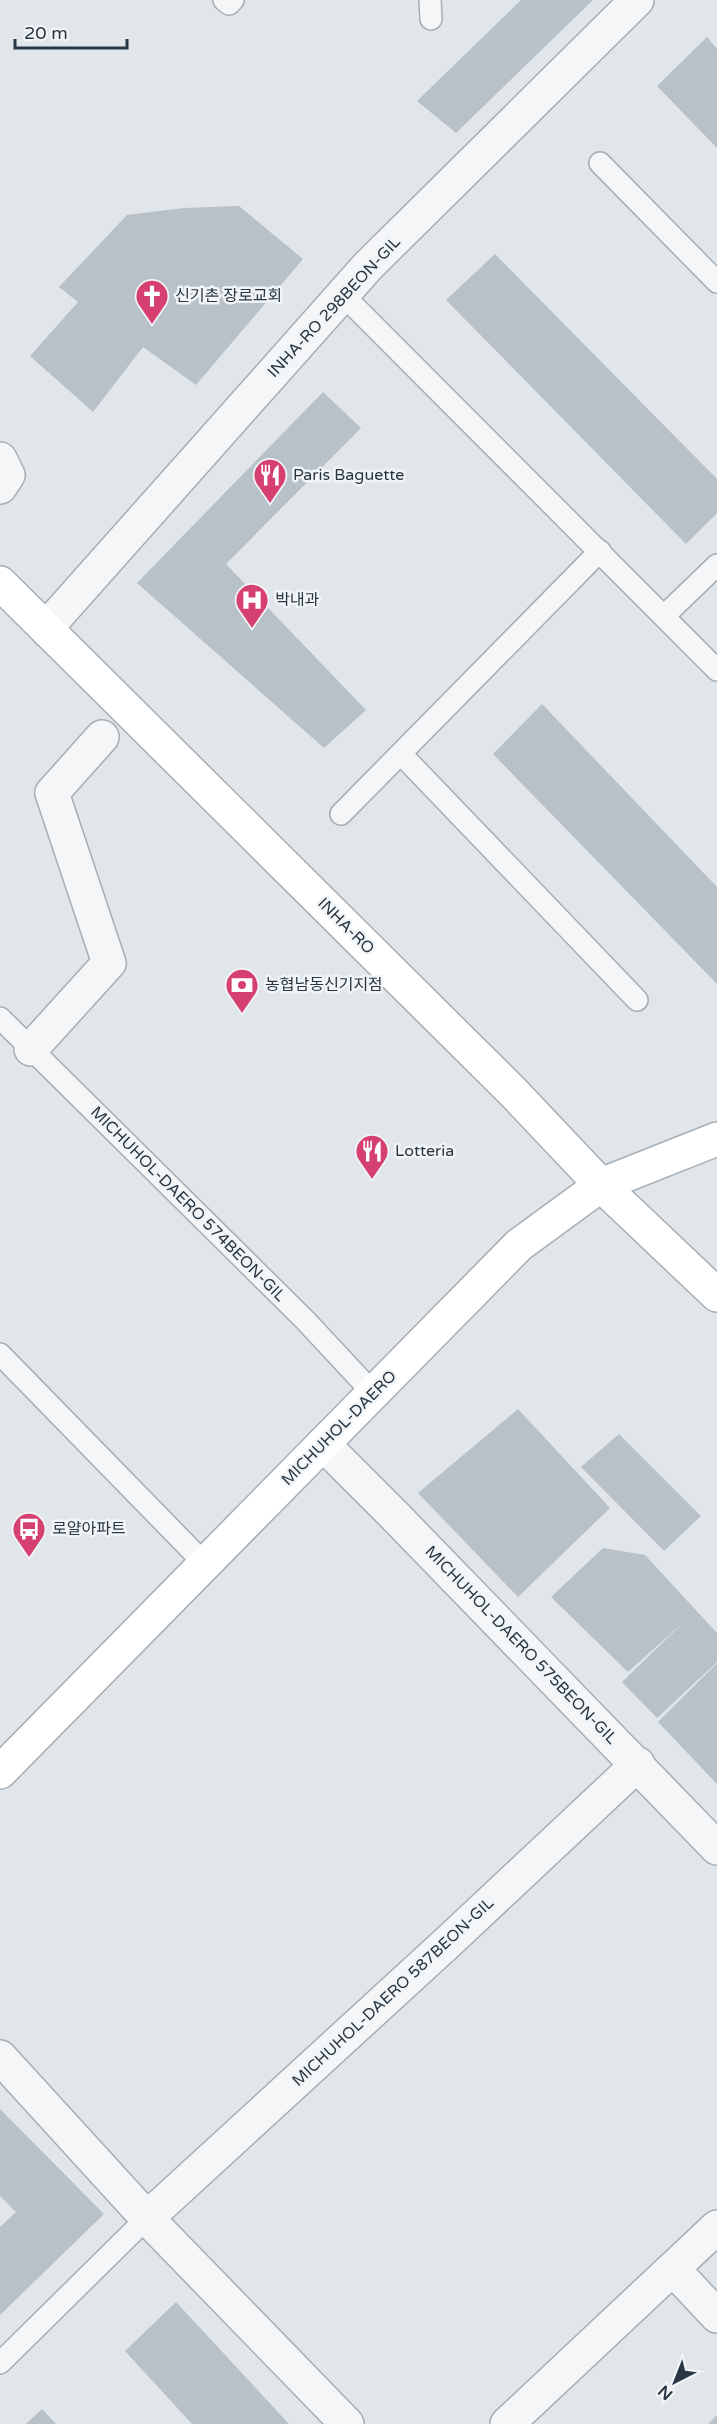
<svg xmlns="http://www.w3.org/2000/svg" width="717" height="2424" viewBox="0 0 717 2424" font-family="'Varela Round','Noto Sans KR',sans-serif">
<style>
.building{fill:#b8c0c8}
.lines{fill:none;stroke-linecap:round;stroke-linejoin:round}
.service-casing{stroke:#a6aeb5;stroke-width:24}
.minor-casing{stroke:#a6aeb5;stroke-width:36}
.secondary-casing{stroke:#a6aeb5;stroke-width:36}
.service{stroke:#f4f6f8;stroke-width:21}
.minor{stroke:#f4f6f8;stroke-width:33}
.secondary{stroke:#fff;stroke-width:33}
.labels{text-anchor:middle;dominant-baseline:central;stroke-width:5;stroke-linejoin:round;paint-order:stroke}
.poi-label{font-size:16px;fill:#283743;stroke:#f1f5f7;text-anchor:start}
.street-label{font-size:16px;fill:#283743;stroke:#f1f5f7}
</style>
<rect width="100%" height="100%" fill="#e1e6ea"/>
<g class="building">
<polygon points="521,0 593,0 456,133 417,101"/>
<polygon points="707,37 717,49 717,148 657,86"/>
<polygon points="239,206 303,259 196,385 143,347 93,412 30,356 78,302 59,287 127,215 184,208"/>
<polygon points="495,254 717,479 717,513 686,544 446,300"/>
<polygon points="323,392 361,428 226,564 366,710 324,748 137,583"/>
<polygon points="542,704 717,887 717,984 493,754"/>
<polygon points="518,1409 610,1508 518,1597 418,1493"/>
<polygon points="619,1434 701,1516 664,1551 581,1467"/>
<polygon points="603,1548 645,1555 717,1633 717,1662 657,1718 622,1682 685,1621 628,1672 551,1597"/>
<polygon points="717,1663 717,1784 658,1722"/>
<polygon points="0,2109 104,2214 0,2315 0,2227 16,2212 0,2196"/>
<polygon points="176,2302 289,2424 192,2424 125,2351"/>
<polygon points="42,2409 56,2424 26,2424"/>
<polygon points="717,2415 717,2424 708,2424"/>
</g>
<g class="lines">
<defs>
<g id="service">
<polyline points="224,0 229,4 233,0"/>
<polyline points="430,0 431,19"/>
<polyline points="600,163 717,282"/>
<polyline points="343,295 717,670"/>
<polyline points="664,616 717,565"/>
<polyline points="401,754 637,1000"/>
<polyline points="341,814 600,551"/>
<polyline points="0,1018 305,1320 373,1393"/>
<polyline points="0,1354 205,1564"/>
<polyline points="0,2363 147,2218"/>
</g>
<g id="minor">
<polyline points="0,459 8,475 0,487"/>
<polyline points="48,631 56,617 368,266 637,0"/>
<polyline points="31,1049 109,963 52,793 102,737"/>
<polyline points="323,1444 395,1516 717,1848"/>
<polyline points="0,2057 147,2218 347,2424"/>
<polyline points="147,2218 447,1943 638,1764"/>
<polyline points="673,2269 717,2316"/>
<polyline points="507,2424 717,2227"/>
</g>
<g id="secondary">
<polyline points="0,583 514,1093 601,1185 717,1295"/>
<polyline points="0,1772 519,1245 601,1185 717,1139"/>
</g>
</defs>
<use href="#service" class="service-casing"/>
<use href="#minor" class="minor-casing"/>
<use href="#secondary" class="secondary-casing"/>
<use href="#service" class="service"/>
<use href="#minor" class="minor"/>
<use href="#secondary" class="secondary"/>
</g>
<defs>
<symbol id="church-pin" viewBox="-11 -11 22 30"><path d="M0 17L-7.5 6A9.5 9.5 0 1 1 7.5 6Z" fill="#d54070" stroke="#f1f5f7"/><path d="M-1.2-6h2.4v3.5h3.3v2.4h-3.3V6h-2.4V-.1h-3.3v-2.4h3.3Z" fill="#fff"/></symbol>
<symbol id="restaurant-pin" viewBox="-11 -11 22 30"><path d="M0 17L-7.5 6A9.5 9.5 0 1 1 7.5 6Z" fill="#d54070" stroke="#f1f5f7"/><path d="M-5-6h1v4h1v-4h1v4h1v-4h1v5L-1.5 .5V6h-2V.5L-5-1ZM5-6V6H3V1.5H1.5Q1.5-4 5-6Z" fill="#fff"/></symbol>
<symbol id="hospital-pin" viewBox="-11 -11 22 30"><path d="M0 17L-7.5 6A9.5 9.5 0 1 1 7.5 6Z" fill="#d54070" stroke="#f1f5f7"/><path d="M-5-5h3v3.5h4V-5h3V5h-3V1.5h-4V5h-3Z" fill="#fff"/></symbol>
<symbol id="bank-pin" viewBox="-11 -11 22 30"><path d="M0 17L-7.5 6A9.5 9.5 0 1 1 7.5 6Z" fill="#d54070" stroke="#f1f5f7"/><path d="M-6-4H6V4H-6ZM0-2.3a2.3 2.3 0 1 0 0 4.6a2.3 2.3 0 1 0 0-4.6Z" fill="#fff"/></symbol>
<symbol id="bus-pin" viewBox="-11 -11 22 30"><path d="M0 17L-7.5 6A9.5 9.5 0 1 1 7.5 6Z" fill="#d54070" stroke="#f1f5f7"/><path d="M-5-6H5V4H4V6H2V4H-2V6H-4V4H-5ZM-3.5-4V0h7V-4ZM-3.5 1.2v1.5H-2V1.2ZM2 1.2v1.5H3.5V1.2Z" fill="#fff"/></symbol>
</defs>
<g fill-rule="evenodd">
<use href="#church-pin" x="133" y="277" width="38" height="52"/>
<use href="#restaurant-pin" x="251" y="456" width="38" height="52"/>
<use href="#hospital-pin" x="233" y="581" width="38" height="52"/>
<use href="#bank-pin" x="223" y="966" width="38" height="52"/>
<use href="#restaurant-pin" x="353" y="1132" width="38" height="52"/>
<use href="#bus-pin" x="10" y="1510" width="38" height="52"/>
</g>
<g class="labels">
<g class="poi-label">
<text x="175" y="296">신기촌 장로교회</text>
<text x="293" y="475">Paris Baguette</text>
<text x="275" y="600">박내과</text>
<text x="265" y="985">농협남동신기지점</text>
<text x="395" y="1151">Lotteria</text>
<text x="52" y="1529">로얄아파트</text>
</g>
<g class="street-label">
<text transform="translate(334 307) rotate(-47)">INHA-RO 298BEON-GIL</text>
<text transform="translate(346 926) rotate(45)">INHA-RO</text>
<text transform="translate(188 1204) rotate(45)">MICHUHOL-DAERO 574BEON-GIL</text>
<text transform="translate(339 1428) rotate(-45)">MICHUHOL-DAERO</text>
<text transform="translate(521 1645) rotate(46)">MICHUHOL-DAERO 575BEON-GIL</text>
<text transform="translate(393 1992) rotate(-43)">MICHUHOL-DAERO 587BEON-GIL</text>
</g>
</g>
<g transform="translate(675 2382) rotate(222)" stroke="#f1f5f7" stroke-width="4.5" paint-order="stroke">
<path d="M0-4.5L10 22L0 15L-10 22Z" fill="#283743"/>
<text y="-9" font-size="16" font-weight="bold" text-anchor="middle" fill="#283743">N</text>
</g>
<path d="M15 39v9h112v-9" fill="none" stroke="#283743" stroke-width="3"/>
<text x="24" y="39" font-size="18" fill="#283743" stroke="#f1f5f7" stroke-width="4.5" paint-order="stroke">20 m</text>
</svg>
